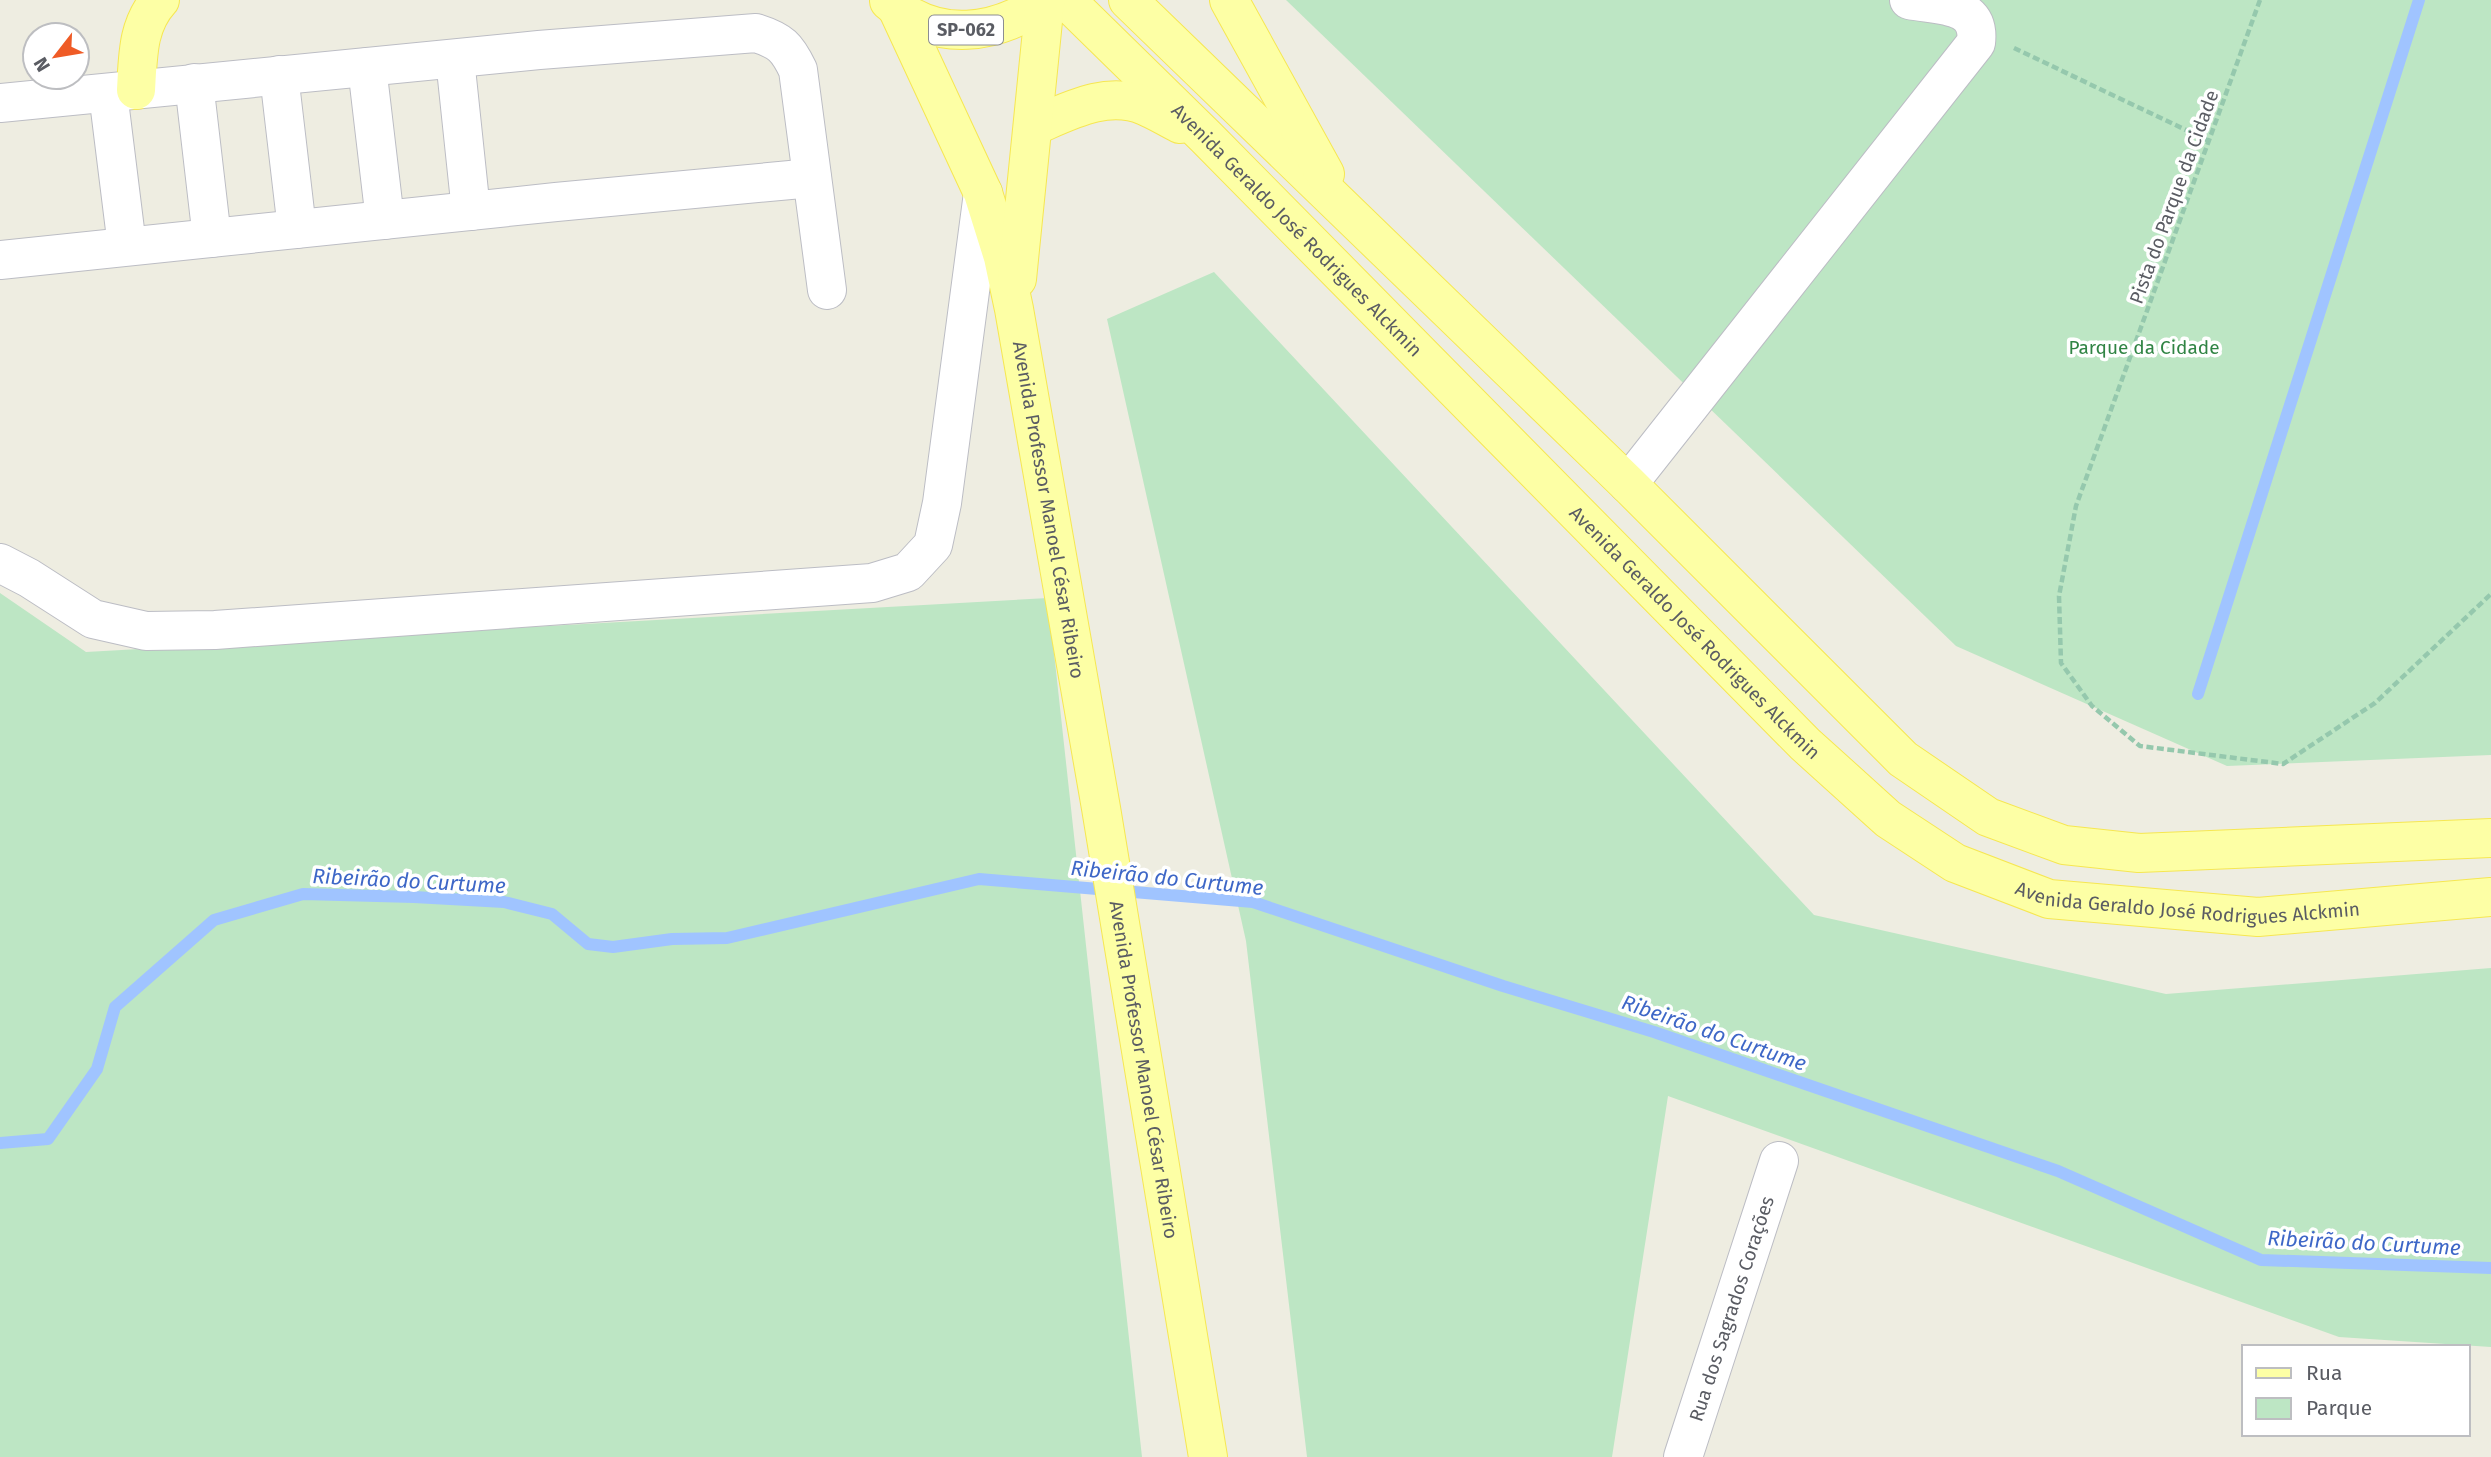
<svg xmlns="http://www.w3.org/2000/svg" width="2491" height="1457" viewBox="0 0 2491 1457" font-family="'Fira Sans',sans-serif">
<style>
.green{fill:#bde6c4}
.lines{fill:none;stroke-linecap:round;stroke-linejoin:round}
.stream{stroke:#a0c4ff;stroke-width:12}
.minor-casing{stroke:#bcbdc4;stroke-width:40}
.major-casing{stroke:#f6e752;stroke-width:40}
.path{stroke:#95c8ad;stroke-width:4.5;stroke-dasharray:7 3.5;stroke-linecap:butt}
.minor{stroke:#fff;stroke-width:38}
.major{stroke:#fdffa5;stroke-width:38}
.labels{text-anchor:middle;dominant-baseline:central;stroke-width:7;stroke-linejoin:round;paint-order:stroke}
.shield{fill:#fff;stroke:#8c8d92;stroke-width:2}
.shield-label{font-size:18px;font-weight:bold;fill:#5a5c63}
.street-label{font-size:19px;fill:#5a5c63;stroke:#fff}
.park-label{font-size:19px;fill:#308444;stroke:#fff}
.water-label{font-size:21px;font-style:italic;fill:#3e67c7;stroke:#fff}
</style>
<rect width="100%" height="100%" fill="#eeede1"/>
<g class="green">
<polygon points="1286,0 2491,0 2491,755 2227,766 1956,646"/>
<polygon points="1214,272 1814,915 2166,994 2491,968 2491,1347 2339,1337 1668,1096 1612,1457 1307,1457 1246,941 1107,319"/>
<polygon points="0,593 86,652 1048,598 1142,1457 0,1457"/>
</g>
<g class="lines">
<g class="stream">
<polyline points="2198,694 2419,0"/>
<polyline points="0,1143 48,1139 97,1069 115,1007 214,920 303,894 414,897 504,902 552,914 588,944 613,947 672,939 727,938 979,879 1253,902 1503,986 1654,1032 2058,1171 2261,1260 2491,1268"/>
</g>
<defs>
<g id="minor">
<polyline points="455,59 471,211"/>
<polyline points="367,67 385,220"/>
<polyline points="279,75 297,229"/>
<polyline points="194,83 212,238"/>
<polyline points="108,93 127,246"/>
<path d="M0,103L539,50L756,33C781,41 787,47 798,70L827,290"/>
<polyline points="0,260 556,202 812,178"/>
<path d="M1628,484L1976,43C1981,2 1939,6 1909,0"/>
<polyline points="0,563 29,578 93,619 146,631 215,630 872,583 908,572 933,545 942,503 983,193"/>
<path id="s1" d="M1683,1457L1779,1161"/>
</g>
<g id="major">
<path id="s2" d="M1066,0L1206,137L1805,744L1888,819L1955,863L2049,899L2258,917L2491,897"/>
<polyline points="1128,0 1628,484 1903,759 1988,817 2064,845 2139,853 2491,838"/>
<polyline points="1229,0 1325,174"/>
<path d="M889,1C937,44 997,35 1046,0"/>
<path id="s3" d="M897,8L983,193L1003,257L1014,309L1101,808L1208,1457"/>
<path d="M136,90C138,57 137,25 160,0"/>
<path d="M1034,126C1069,111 1107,90 1145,106C1157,111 1168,118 1180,124"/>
<polyline points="1017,279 1045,1"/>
</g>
</defs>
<use href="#minor" class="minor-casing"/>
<use href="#major" class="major-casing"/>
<g class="path">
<polyline points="2260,0 2076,506 2059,596 2061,663 2092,706 2140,746 2283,764 2375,703 2491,594"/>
<polyline points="2014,48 2209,141"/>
</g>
<use href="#minor" class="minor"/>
<use href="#major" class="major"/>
</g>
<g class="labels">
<rect class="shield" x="929" y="15.5" width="74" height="29" rx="5"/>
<g class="shield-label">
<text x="966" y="30">SP-062</text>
</g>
<g class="street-label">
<text transform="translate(2174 197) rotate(-70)">Pista do Parque da Cidade</text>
<text stroke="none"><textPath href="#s2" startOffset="326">Avenida Geraldo José Rodrigues Alckmin</textPath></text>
<text stroke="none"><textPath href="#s3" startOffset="528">Avenida Professor Manoel César Ribeiro</textPath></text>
<text stroke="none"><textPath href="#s2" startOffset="892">Avenida Geraldo José Rodrigues Alckmin</textPath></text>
<text stroke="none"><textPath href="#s2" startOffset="1480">Avenida Geraldo José Rodrigues Alckmin</textPath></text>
<text stroke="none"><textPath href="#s3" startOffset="1096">Avenida Professor Manoel César Ribeiro</textPath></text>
<text stroke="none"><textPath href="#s1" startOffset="156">Rua dos Sagrados Corações</textPath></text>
</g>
<g class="park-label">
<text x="2144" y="347">Parque da Cidade</text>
</g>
<g class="water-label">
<text transform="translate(1167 878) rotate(6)">Ribeirão do Curtume</text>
<text transform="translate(409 881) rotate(3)">Ribeirão do Curtume</text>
<text transform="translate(1714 1033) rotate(19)">Ribeirão do Curtume</text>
<text transform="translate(2364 1243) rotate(3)">Ribeirão do Curtume</text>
</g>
</g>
<rect x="2242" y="1345" width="228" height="91" fill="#ffffff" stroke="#bdbec1" stroke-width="2"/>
<rect x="2256" y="1368" width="35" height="10" fill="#fdffa5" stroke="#bdbec1" stroke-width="2"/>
<text x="2306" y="1380" font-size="21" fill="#5a5c63">Rua</text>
<rect x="2256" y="1398" width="35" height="21" fill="#bde6c4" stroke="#bdbec1" stroke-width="2"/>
<text x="2306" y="1415" font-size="21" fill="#5a5c63">Parque</text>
<g transform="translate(56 56) rotate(239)"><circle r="33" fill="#ffffff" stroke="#bdbec1" stroke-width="2"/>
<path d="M0-5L12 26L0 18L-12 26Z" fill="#ef5b26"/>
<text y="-10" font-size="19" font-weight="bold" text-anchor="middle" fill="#5a5c63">N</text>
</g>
</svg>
